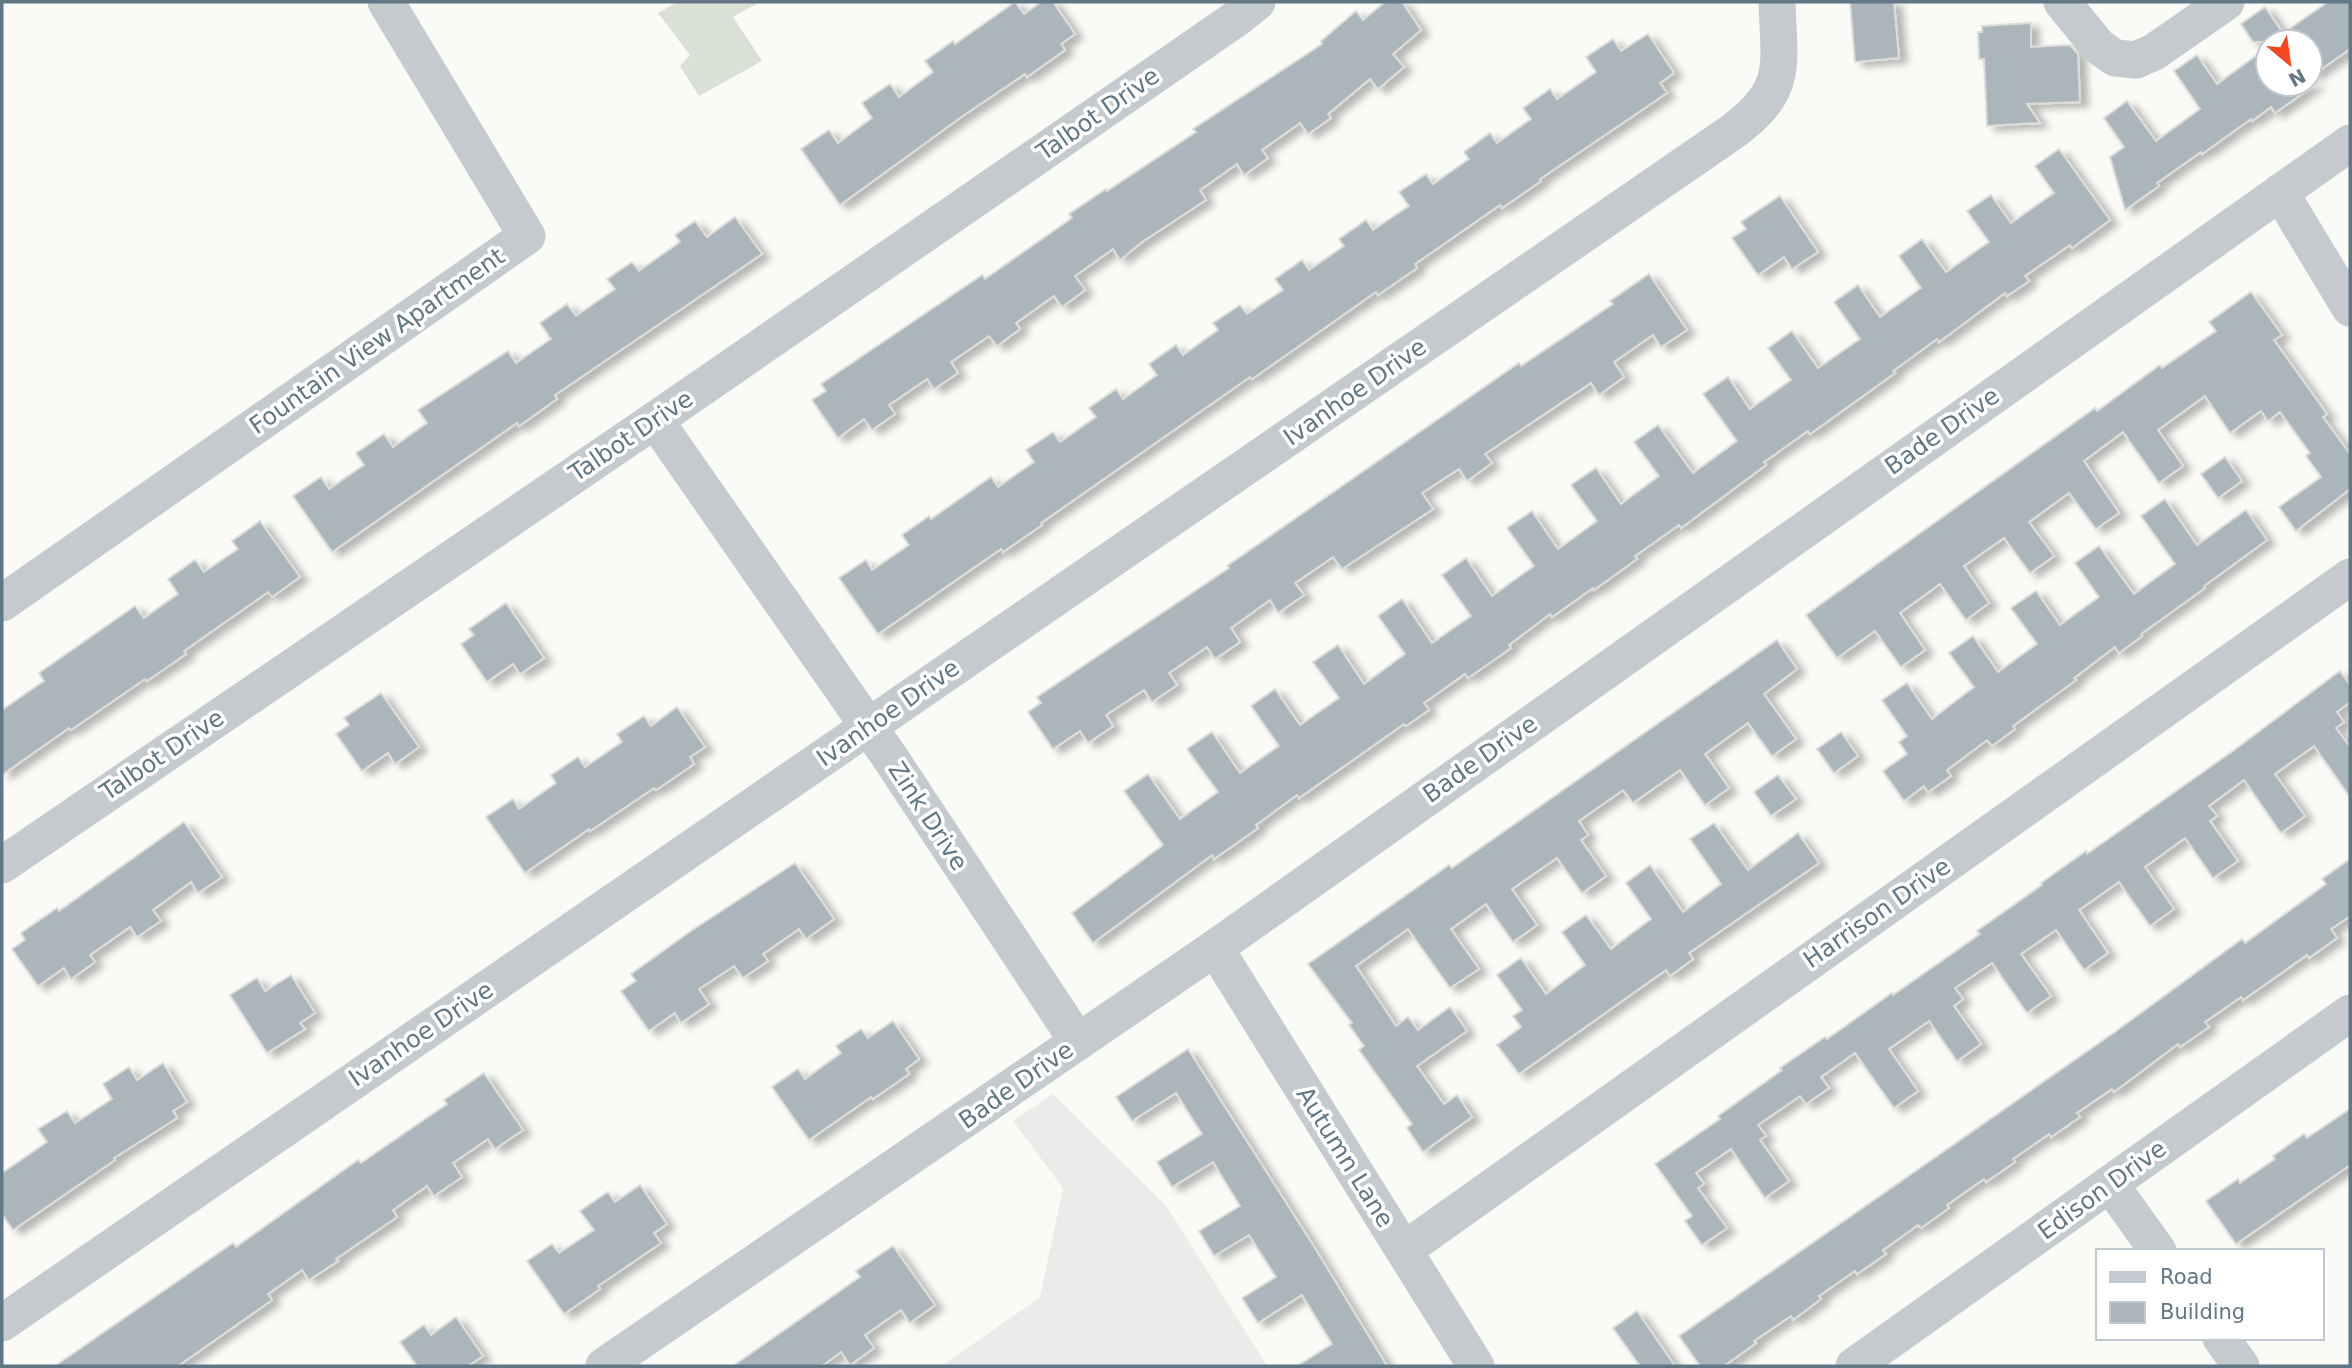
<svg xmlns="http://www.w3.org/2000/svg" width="2352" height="1368" viewBox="0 0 2352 1368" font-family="'DejaVu Sans',sans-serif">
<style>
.built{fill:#eaecea}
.green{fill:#dae0d6}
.building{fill:#abb5bc;stroke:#dcdcd9;stroke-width:2;filter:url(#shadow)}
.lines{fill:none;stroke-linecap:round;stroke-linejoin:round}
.minor{stroke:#c5cace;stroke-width:37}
.labels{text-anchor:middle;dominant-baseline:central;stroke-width:7;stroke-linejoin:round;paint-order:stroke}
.street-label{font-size:24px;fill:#617786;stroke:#fff}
</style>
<defs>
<filter id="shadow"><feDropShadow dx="8" dy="4.5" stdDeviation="3.5" flood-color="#0004"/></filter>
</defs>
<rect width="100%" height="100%" fill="#fafaf7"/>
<polygon class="built" points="1053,1094 1167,1207 1267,1366 942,1366 1040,1297 1063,1188 1013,1121"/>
<polygon class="green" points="677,2 760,2 733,17 762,61 699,96 680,66 690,55 658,13"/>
<g class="building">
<polygon points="1015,2 1024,14 1041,2 1053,2 1075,34 1061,44 1065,50 1027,77 1025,74 964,115 840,205 801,149 829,130 838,143 872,118 862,103 890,84 899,97 933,72 925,61 953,41 955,44"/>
<polygon points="1385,2 1402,2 1421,30 1393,54 1404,67 1378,89 1370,79 1328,114 1331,118 1308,134 1300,123 1262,150 1268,158 1244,175 1237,164 1200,190 1206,200 1142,242 1120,260 1113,249 1075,276 1085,290 1062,307 1054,296 1016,323 1020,329 997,346 989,336 951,362 958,373 934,389 927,379 889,405 895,414 872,430 864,419 838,438 812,400 826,391 821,384 982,275 985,279 1072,218 1069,214 1106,189 1107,191 1196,132 1193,129 1322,44 1321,41 1356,11 1363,20"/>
<polygon points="1850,2 1894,2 1899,58 1855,62"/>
<polygon points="2328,2 2350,2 2350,49 2310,77 2310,42 2253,42 2241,24 2265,7 2283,33"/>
<polygon points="2031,23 2031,47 2070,45 2078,54 2080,102 2027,104 2040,123 1987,126 1984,59 1979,59 1978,32 1982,32 1982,26"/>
<polygon points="1648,34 1674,73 1660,83 1667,93 1540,179 1541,181 1502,208 1500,205 1415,264 1417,268 1378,295 1376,292 1252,379 1250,377 1041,523 1042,525 1003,552 1001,549 878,634 839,578 866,560 872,570 909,545 902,535 929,516 931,519 991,477 998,487 1034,462 1026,450 1053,432 1060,442 1096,417 1089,408 1116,389 1123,399 1157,375 1149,364 1176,345 1183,355 1218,330 1213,323 1240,305 1247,314 1283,290 1275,279 1302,260 1309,270 1344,246 1339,239 1366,220 1373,230 1409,206 1399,192 1426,174 1433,184 1469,159 1464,152 1490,133 1497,143 1531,119 1523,108 1550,89 1557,99 1596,72 1586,57 1613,39 1621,51"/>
<polygon points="2268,47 2268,84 2316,84 2275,113 2271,107 2252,121 2251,119 2202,154 2201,152 2157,183 2159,186 2125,210 2110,157 2124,147 2104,118 2127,101 2156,141 2200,109 2174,71 2197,55 2217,84"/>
<polygon points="2059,149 2110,220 2072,248 2070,245 2025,276 2029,281 2007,296 2005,293 1939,342 1937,339 1893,371 1895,373 1810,434 1808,431 1764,462 1766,465 1681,528 1679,525 1635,556 1637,559 1594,590 1593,588 1552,617 1550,614 1509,645 1511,648 1468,678 1465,674 1424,703 1429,710 1406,726 1404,724 1299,798 1297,795 1256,825 1258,828 1214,859 1212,855 1093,943 1072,913 1163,845 1124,791 1148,774 1180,819 1218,792 1187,749 1212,732 1240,773 1279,746 1251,706 1275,689 1300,725 1339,698 1313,662 1338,645 1364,684 1405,654 1378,616 1402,599 1432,643 1471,616 1442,575 1466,558 1492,596 1534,566 1507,528 1532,511 1558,549 1597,521 1571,485 1596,468 1621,504 1659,476 1634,442 1658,425 1693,473 1737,441 1703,394 1728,377 1750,409 1791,380 1768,348 1792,331 1818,368 1860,339 1834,302 1858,285 1880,317 1921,288 1899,256 1922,239 1946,272 1989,242 1967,211 1991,195 2011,223 2054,193 2035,166"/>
<polygon points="1780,196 1818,252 1792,269 1784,257 1758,275 1732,238 1746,229 1741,222"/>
<polygon points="735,217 762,254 555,395 557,399 519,426 517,423 332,552 293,496 321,477 329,489 364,465 356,453 384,434 393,447 427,423 418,410 508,351 516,363 551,339 540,323 567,304 576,316 615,289 607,279 632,262 639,271 680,242 675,235 695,221 707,237"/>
<polygon points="1649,274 1687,330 1661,347 1653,335 1614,362 1624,377 1599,395 1591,383 1485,454 1492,463 1467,481 1459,469 1422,493 1433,509 1342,569 1333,557 1295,583 1304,595 1278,613 1270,600 1231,628 1240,642 1215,659 1207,647 1169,673 1177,685 1152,702 1144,690 1106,715 1113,726 1088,743 1080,731 1053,749 1028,712 1041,703 1037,697 1229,568 1227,566 1519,363 1521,366 1613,304 1610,301"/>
<polygon points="2251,292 2282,335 2274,340 2327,414 2323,417 2350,454 2350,489 2296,531 2279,507 2321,477 2306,456 2310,453 2280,412 2268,421 2261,411 2230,433 2205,396 2158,430 2183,466 2159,483 2123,432 2084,461 2119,513 2096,529 2069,493 2029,522 2054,556 2030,573 2004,538 1964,566 1989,603 1966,620 1940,584 1900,613 1925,650 1901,667 1875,631 1837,658 1806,615 2095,408 2097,411 2160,365 2162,368 2216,331 2209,322"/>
<polygon points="2225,457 2242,481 2218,498 2201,474"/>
<polygon points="2165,499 2197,545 2246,510 2267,540 2204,586 2205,588 2141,634 2142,636 2119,653 2115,647 2074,678 2076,680 2013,726 2015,729 1992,746 1987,740 1947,770 1951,776 1928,792 1924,786 1904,801 1883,771 1907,754 1899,742 1907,736 1882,700 1907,683 1932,719 1974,687 1949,653 1973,636 1998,672 2037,644 2011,608 2036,591 2060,625 2099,597 2075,563 2099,546 2134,594 2175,564 2141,516"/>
<polygon points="260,521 300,577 272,597 268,592 184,651 186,654 147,681 145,679 71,730 69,728 2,775 2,710 44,681 39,673 135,606 144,618 178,594 168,579 195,560 204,572 238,549 232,541"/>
<polygon points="506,603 544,658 520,674 513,664 487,682 461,644 474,635 469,629"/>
<polygon points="1777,640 1797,669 1764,694 1796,739 1772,756 1748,723 1705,754 1729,788 1705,805 1680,770 1633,803 1623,790 1579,821 1588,835 1581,840 1606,876 1582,893 1557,858 1512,889 1537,925 1513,942 1486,904 1451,929 1479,969 1450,988 1408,929 1356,966 1396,1026 1408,1017 1418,1030 1450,1007 1467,1031 1417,1066 1444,1104 1457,1095 1472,1117 1423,1152 1407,1128 1412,1124 1359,1050 1364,1046 1349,1025 1352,1023 1308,964 1449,865 1452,868"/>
<polygon points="2340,671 2350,685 2350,702 2337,712 2344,722 2336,728 2350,747 2350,797 2314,746 2275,774 2305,816 2281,833 2244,780 2209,806 2217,816 2210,821 2238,861 2213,878 2185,838 2145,867 2174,909 2150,926 2119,882 2079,910 2108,953 2084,970 2056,930 2021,954 2051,996 2027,1013 1992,963 1955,988 1963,999 1954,1006 1981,1044 1957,1061 1929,1021 1889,1049 1918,1091 1894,1108 1855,1053 1821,1077 1829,1088 1806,1104 1800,1096 1758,1125 1766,1136 1760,1140 1789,1181 1765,1198 1731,1149 1696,1173 1704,1184 1698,1188 1727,1228 1702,1245 1685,1221 1692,1216 1655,1164 1720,1119 1718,1116 1782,1070 1780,1068 1825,1037 1827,1039 1892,993 1893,995 1980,934 1977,931 2042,885 2041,883 2086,851 2087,854 2233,751"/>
<polygon points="381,693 419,747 395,764 388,753 362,771 336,734 349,725 344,718"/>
<polygon points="677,707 705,747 690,757 694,764 656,790 654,788 590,831 589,829 525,873 486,817 513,799 519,809 556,783 551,775 578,757 585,767 622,742 617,734 644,716 651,726"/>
<polygon points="1841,732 1858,756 1834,773 1817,749"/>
<polygon points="1778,775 1796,799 1771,816 1754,792"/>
<polygon points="184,822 222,877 198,893 191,882 153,910 161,921 137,937 130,927 90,955 95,962 71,979 64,968 38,986 12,949 25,940 21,933 57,908 59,911"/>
<polygon points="1714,823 1748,870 1798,833 1819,863 1689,953 1693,959 1670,976 1666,970 1519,1074 1497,1045 1521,1027 1513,1016 1522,1010 1497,975 1521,958 1546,994 1585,965 1562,932 1586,915 1611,949 1651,919 1626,883 1650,865 1683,912 1721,884 1690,839"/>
<polygon points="2350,859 2350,919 2349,917 2331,929 2337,938 2309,958 2307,955 2243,1000 2241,997 2205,1022 2209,1027 2180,1047 2178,1044 2114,1092 2112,1089 2077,1113 2080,1117 2051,1137 2049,1134 2013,1159 2015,1162 1986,1182 1984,1179 1947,1205 1949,1208 1921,1228 1918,1225 1883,1250 1886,1254 1857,1274 1855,1271 1819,1296 1821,1299 1793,1320 1791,1316 1754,1341 1756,1343 1724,1366 1700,1366 1679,1336 2115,1032 2242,939 2245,943 2326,884 2322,879"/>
<polygon points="795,863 834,919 806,939 799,929 763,954 768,961 743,978 734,966 699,989 709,1004 681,1023 675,1013 649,1031 621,991 636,981 631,974 691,931"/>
<polygon points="291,975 315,1013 300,1023 305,1029 267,1053 230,995 257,978 265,991"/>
<polygon points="893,1021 919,1059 906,1069 909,1074 873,1099 871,1097 809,1140 772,1087 798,1069 805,1079 841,1053 836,1046 861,1029 868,1038"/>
<polygon points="1188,1049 1313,1245 1387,1366 1297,1366 1332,1344 1302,1295 1258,1323 1242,1298 1276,1277 1249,1235 1214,1256 1199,1231 1240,1206 1213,1162 1172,1187 1157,1162 1202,1134 1176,1093 1132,1121 1116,1097"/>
<polygon points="163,1063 187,1102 173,1111 177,1118 114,1158 115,1160 13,1230 2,1214 2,1173 47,1142 38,1129 67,1111 75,1123 112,1099 103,1084 129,1067 137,1080"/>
<polygon points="484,1073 523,1130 495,1149 488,1139 453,1163 462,1177 434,1196 427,1186 393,1210 397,1217 336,1259 338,1261 309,1280 302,1270 268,1294 272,1300 178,1366 55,1366 233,1243 236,1247 358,1160 361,1163 447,1104 444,1100"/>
<polygon points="2350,1109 2350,1165 2236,1244 2206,1201 2238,1179 2240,1183 2275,1159 2273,1156 2304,1134 2307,1138"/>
<polygon points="640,1185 667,1224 654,1233 661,1243 598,1286 600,1289 564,1314 527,1261 552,1244 559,1253 594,1230 580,1211 608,1192 615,1202"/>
<polygon points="893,1246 935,1305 910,1323 901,1310 865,1335 874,1348 850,1365 841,1352 822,1366 733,1366 860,1277 856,1271"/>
<polygon points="1637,1311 1675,1366 1640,1366 1613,1328"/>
<polygon points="456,1317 483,1356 468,1366 417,1366 400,1342 424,1325 431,1335"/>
</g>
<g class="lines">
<g class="minor">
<polyline points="2062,2 2098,46 2115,58 2136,60 2154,52 2226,2"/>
<polyline points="2280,192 2350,308"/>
<polyline points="655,420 889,756 1078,1042"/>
<polyline points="2,603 527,236 386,2"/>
<polyline points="2,865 655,420 1237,18 1257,2"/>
<polyline points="1215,948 1476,1366"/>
<polyline points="2110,1184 2158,1251"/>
<polyline points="1404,1250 2350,577"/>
<path d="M2,1323L1732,132C1789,90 1779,67 1777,2"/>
<polyline points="2221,1338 2241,1366"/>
<polyline points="604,1366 1215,948 2350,143"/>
<polyline points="1854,1366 2350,1013"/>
</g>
</g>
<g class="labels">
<g class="street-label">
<text transform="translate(1098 114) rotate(-35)">Talbot Drive</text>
<text transform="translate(377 341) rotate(-35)">Fountain View Apartment</text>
<text transform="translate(1355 392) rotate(-35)">Ivanhoe Drive</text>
<text transform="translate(1942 431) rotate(-35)">Bade Drive</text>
<text transform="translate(631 436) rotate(-34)">Talbot Drive</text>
<text transform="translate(888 713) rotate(-35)">Ivanhoe Drive</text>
<text transform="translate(162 755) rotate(-34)">Talbot Drive</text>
<text transform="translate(1480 759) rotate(-35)">Bade Drive</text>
<text transform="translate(928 816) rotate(57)">Zink Drive</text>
<text transform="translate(1877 913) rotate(-35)">Harrison Drive</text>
<text transform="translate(421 1034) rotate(-34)">Ivanhoe Drive</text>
<text transform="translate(1016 1085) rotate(-35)">Bade Drive</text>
<text transform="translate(1345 1157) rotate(58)">Autumn Lane</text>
<text transform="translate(2102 1190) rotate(-36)">Edison Drive</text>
</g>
</g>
<rect width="2352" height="1368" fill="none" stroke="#617786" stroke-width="7"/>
<rect x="2096" y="1249" width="228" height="91" fill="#ffffff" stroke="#c0c9cf" stroke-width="2"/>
<rect x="2110" y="1272" width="35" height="10" fill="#c5cace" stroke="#c0c9cf" stroke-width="2"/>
<text x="2160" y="1284" font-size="21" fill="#617786">Road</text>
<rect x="2110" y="1302" width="35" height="21" fill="#abb5bc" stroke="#c0c9cf" stroke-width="2"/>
<text x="2160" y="1319" font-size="21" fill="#617786">Building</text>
<g transform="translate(2289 63) rotate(151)"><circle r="33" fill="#ffffff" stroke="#c0c9cf" stroke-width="2"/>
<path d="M0-5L12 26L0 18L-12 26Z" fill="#f6461b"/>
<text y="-10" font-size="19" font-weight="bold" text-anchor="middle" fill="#617786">N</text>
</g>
</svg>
